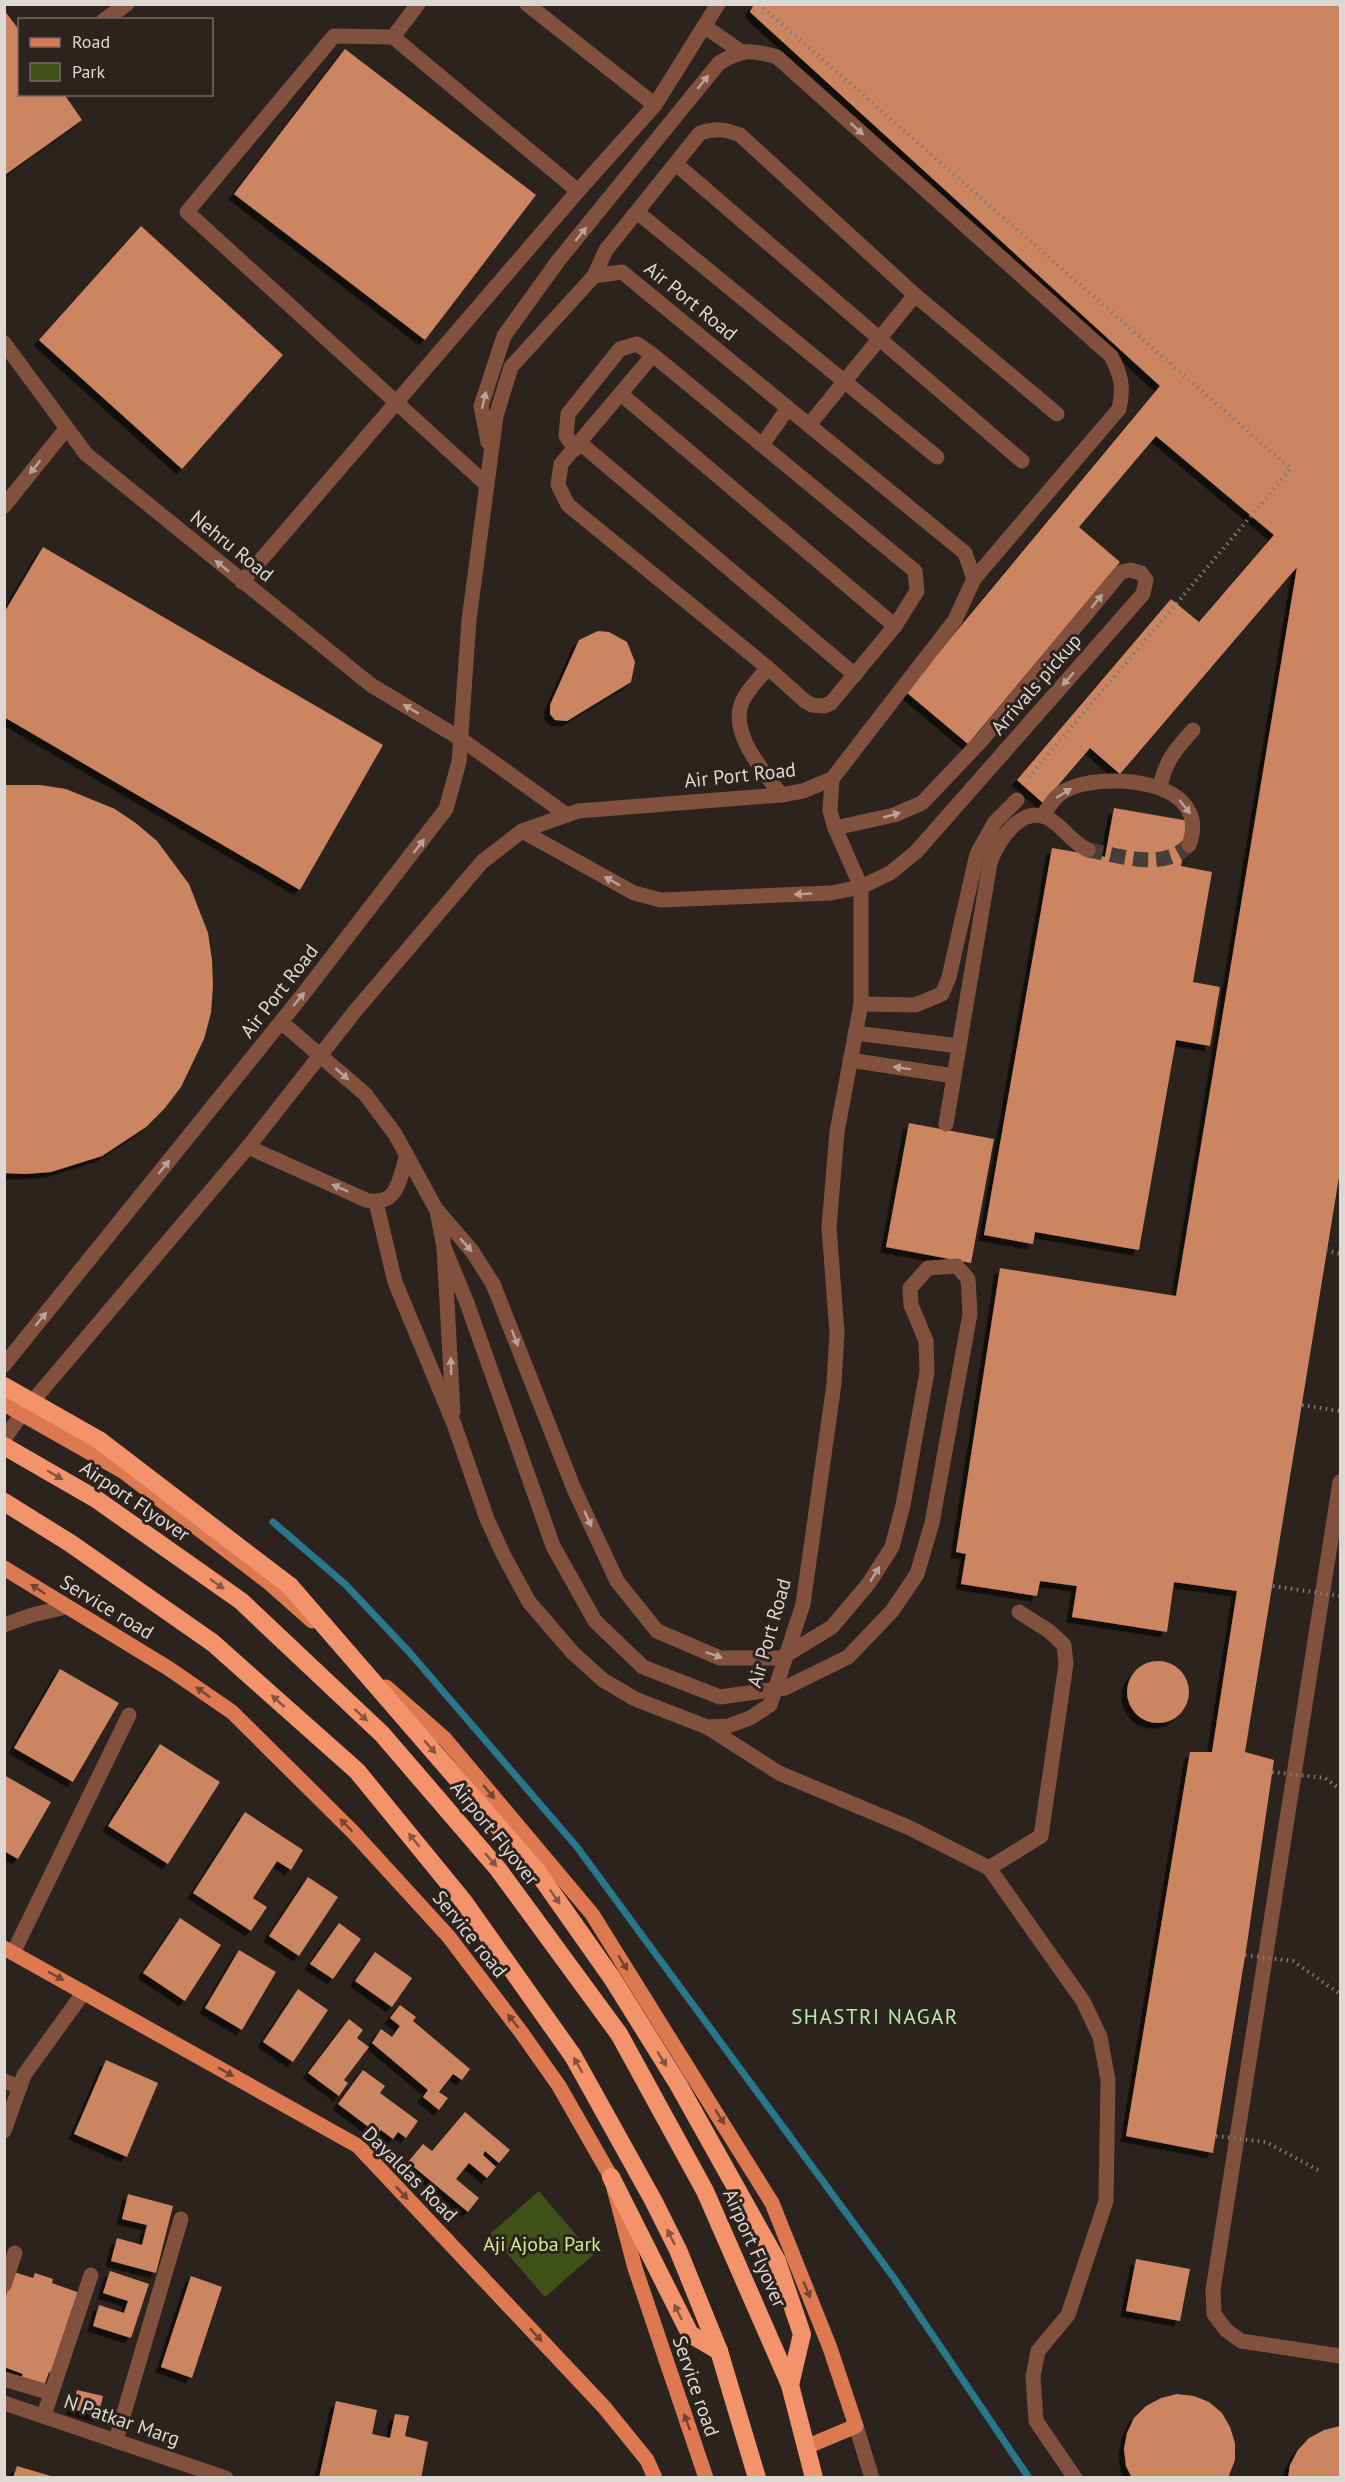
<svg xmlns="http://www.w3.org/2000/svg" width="1345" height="2482" viewBox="0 0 1345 2482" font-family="'PT Sans',sans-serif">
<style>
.green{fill:#415218}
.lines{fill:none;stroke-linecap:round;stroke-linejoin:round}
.stream{stroke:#28778a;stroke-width:7}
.building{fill:#cb8561;filter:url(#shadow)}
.minor-tunnel{stroke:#473d39;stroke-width:15;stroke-dasharray:15 8;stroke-linecap:butt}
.path{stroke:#827a76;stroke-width:4;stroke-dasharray:1.5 4.5;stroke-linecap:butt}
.minor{stroke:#81513e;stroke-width:15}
.major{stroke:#dd7951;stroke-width:15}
.highway{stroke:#f3936c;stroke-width:18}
.path-bridge{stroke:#827a76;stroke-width:4;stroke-dasharray:1.5 4.5;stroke-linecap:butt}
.minor-bridge{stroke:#81513e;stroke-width:15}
.highway-bridge{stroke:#f3936c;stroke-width:18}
.oneway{fill:#b9a298}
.oneway2{fill:#865541}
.oneway3{fill:#734532}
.labels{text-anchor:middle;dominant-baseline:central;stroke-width:6;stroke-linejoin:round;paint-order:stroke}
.street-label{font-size:20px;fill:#ded8d4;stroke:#2c221e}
.park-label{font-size:20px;fill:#cdee8c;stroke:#2c221e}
.neighbourhood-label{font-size:21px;letter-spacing:1.5px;fill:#b8eaaa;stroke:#2c221e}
</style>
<defs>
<filter id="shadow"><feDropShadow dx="-5.5" dy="5.5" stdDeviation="0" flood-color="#0009"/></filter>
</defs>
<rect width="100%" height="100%" fill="#2c221e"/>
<polygon class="green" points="539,2191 593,2255 545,2297 490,2234"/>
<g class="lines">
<polyline class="stream" points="273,1522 345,1584 410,1653 577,1847 894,2278 1029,2478"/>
</g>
<g class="building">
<polygon points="754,4 1340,4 1340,1171 1245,1752 1274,1760 1247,1944 1213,2153 1126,2136 1190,1752 1212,1752 1237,1591 1174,1582 1167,1632 1072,1617 1077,1586 1040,1581 1037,1596 961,1584 966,1554 956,1552 1000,1268 1176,1296 1297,567 1120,774 1090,748 1043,803 1017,780 1171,599 1199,622 1274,535 1156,436 1079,527 1120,562 968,744 906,692 1160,386 750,12"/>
<polygon points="4,10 20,31 20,94 64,94 82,120 6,174"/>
<polygon points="345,49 536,195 425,340 234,194"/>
<polygon points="141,226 283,355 182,469 39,340"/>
<polygon points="43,547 383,745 300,890 4,717 4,613"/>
<polygon points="598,631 609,632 627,642 635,662 631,682 567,721 555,720 550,714 550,705 579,640"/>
<polygon points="4,785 40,785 66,789 115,809 137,824 157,841 189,884 208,933 212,960 213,986 211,1013 204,1039 181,1087 165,1108 146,1127 102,1156 51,1172 25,1174 4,1173"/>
<polygon points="1114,808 1189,821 1181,866 1212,872 1193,982 1220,987 1210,1046 1176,1040 1139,1250 1035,1232 1033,1244 984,1235 1052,848 1105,857"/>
<polygon points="909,1123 994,1139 971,1263 886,1247"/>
<circle cx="1158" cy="1692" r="31"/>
<polygon points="60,1669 119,1703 73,1782 14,1748"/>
<polygon points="160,1744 220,1782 168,1864 108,1826"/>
<polygon points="4,1775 51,1802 18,1859 4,1851"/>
<polygon points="245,1812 303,1850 291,1870 277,1861 253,1898 267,1907 251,1931 193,1893"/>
<polygon points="308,1877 338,1897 299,1956 269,1936"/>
<polygon points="180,1918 221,1945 185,2001 143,1973"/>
<polygon points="339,1923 361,1939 333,1979 310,1964"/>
<polygon points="239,1950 276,1972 242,2030 205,2008"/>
<polygon points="375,1952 412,1978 392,2007 355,1981"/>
<polygon points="298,1989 328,2010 293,2062 263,2042"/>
<polygon points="400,2005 416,2017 413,2021 470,2069 462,2080 453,2074 439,2092 448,2098 439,2110 423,2097 428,2090 372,2043 381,2029 392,2037 400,2026 390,2018"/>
<polygon points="349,2019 363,2030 357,2038 369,2047 344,2080 348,2083 339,2096 308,2073"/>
<polygon points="106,2060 158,2083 127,2157 74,2134"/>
<polygon points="363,2070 385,2086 380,2093 418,2121 406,2138 398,2132 393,2139 381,2130 378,2134 338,2104"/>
<polygon points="465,2112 510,2150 499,2163 485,2151 483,2155 496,2167 487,2178 469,2163 456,2179 479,2198 468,2212 408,2162 423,2144 432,2151"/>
<polygon points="128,2194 173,2206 156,2273 111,2261 117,2238 142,2245 147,2225 122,2219"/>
<polygon points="1136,2259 1190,2269 1180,2321 1126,2311"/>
<polygon points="110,2271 149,2284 131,2338 93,2326 99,2305 124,2313 128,2301 103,2293"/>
<polygon points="14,2272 33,2278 35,2273 53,2279 52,2283 80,2293 52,2373 49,2372 44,2386 21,2378 23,2374 4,2367 4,2301"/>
<polygon points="191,2276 222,2287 192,2378 161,2367"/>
<polygon points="77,2390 103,2396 98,2416 72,2409"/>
<polygon points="1177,2394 1194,2396 1209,2402 1222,2413 1230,2427 1235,2443 1235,2460 1228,2478 1132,2478 1126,2466 1124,2449 1127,2433 1134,2418 1146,2406 1161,2398"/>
<polygon points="336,2401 377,2410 372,2434 390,2438 395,2414 409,2416 405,2436 428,2442 421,2478 319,2478"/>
<polygon points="1340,2426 1340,2478 1288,2478 1290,2465 1298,2450 1309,2438 1324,2430"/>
<polygon points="17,2466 54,2477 54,2478 13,2478"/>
</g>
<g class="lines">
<path class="minor-tunnel" d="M1088,850C1120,855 1163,872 1189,845"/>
<g class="path">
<polyline points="759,4 1291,469 1029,777"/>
<polyline points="1326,1250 1340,1254"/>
<polyline points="1302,1405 1340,1411"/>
</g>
<g class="minor">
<polyline points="527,4 655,105"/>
<polyline points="104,20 127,4"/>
<polyline points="704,26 740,51"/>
<polyline points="393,37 418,4"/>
<polyline points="676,164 1022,461"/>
<polyline points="637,212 937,457"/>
<path d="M594,276L606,250L700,133C715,128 725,129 740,135L915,295L809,425"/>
<polyline points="915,295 1057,414"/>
<polyline points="4,343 86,454 371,685 461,739 567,815"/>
<polyline points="621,394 895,626"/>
<path d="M488,442L481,406L504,336L558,261L719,63C743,49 750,49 777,57L1111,356C1121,374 1124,388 1119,409L974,579"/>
<polyline points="580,443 855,675"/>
<polyline points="762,445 915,571 917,591 895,626 831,703 824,706 812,705 805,701 768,668 568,505 558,485 561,464 653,355 762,445 788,408"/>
<polyline points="575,449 566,436 568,414 620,349 637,344 653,355"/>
<polyline points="487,485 187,212 334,36 393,37 578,191"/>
<polyline points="4,506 66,429"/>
<polyline points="242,582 578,191 655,105 718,4"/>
<path d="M768,668C760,677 750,687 744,698C726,731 763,770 781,795"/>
<path d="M1160,788C1165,761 1175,750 1193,730"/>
<path d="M1043,816C1049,806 1054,797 1064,791C1103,770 1214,779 1189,845"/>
<polyline points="522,831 634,893 661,900 831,893 861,887 890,873 916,852 1143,594 1146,580 1141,573 1130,570 1121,572 981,741 922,803 894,815 835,828"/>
<polyline points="861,1004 915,1005 942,994 949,977 977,854 995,822 1017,800"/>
<polyline points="281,1022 365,1094 395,1134 436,1209 472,1251 493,1284"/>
<polyline points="855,1033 959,1046"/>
<polyline points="850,1060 954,1076"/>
<path d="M946,1124L990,863C998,839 1026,798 1055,823C1067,832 1073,843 1088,850"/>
<path d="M248,1147L366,1200C398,1207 399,1180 407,1155"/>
<polyline points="376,1202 395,1282 454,1424 487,1519 503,1554 529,1602 573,1653 603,1680 635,1699 707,1727 728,1726 750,1718 770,1705 803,1604 834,1384 837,1333 829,1227 837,1132 861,1004 861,887 835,828 830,811 832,779"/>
<polyline points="437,1211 444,1247 467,1303"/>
<polyline points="444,1247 453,1412"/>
<polyline points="4,1365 301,997 446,809 459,762 469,620 496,416 511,367 594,276 622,272 965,553 974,579 955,620 832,779 803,791 781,795 578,811 522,831 482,862 356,1010 248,1147 21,1415 4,1439"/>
<polyline points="1340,1482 1213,2290 1214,2314 1226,2330 1241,2341 1340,2356"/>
<polyline points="4,1625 32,1615 66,1607"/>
<polyline points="707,1727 779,1773 910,1828 989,1868 1083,2001 1100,2037 1108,2080 1106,2201 1068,2315 1038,2351 1033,2377 1036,2421 1075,2478"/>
<polyline points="989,1868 1041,1836 1066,1664 1064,1645 1049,1631 1019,1612"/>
<polyline points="13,1953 129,1715"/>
<polyline points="4,2081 20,2087"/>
<polyline points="4,2131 24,2075 84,1992"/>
<polyline points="4,2285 15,2253"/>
<polyline points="4,2379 51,2393"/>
<polyline points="4,2403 226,2478"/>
<polyline points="44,2415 91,2275"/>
<polyline points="856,2426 872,2478"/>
<polyline points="116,2440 181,2219"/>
</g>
<g class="major">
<polyline points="4,1404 124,1472 268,1582 312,1621"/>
<polyline points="4,1568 168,1668 232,1712 353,1832 449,1937 521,2032 559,2086 611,2177 635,2268 706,2478"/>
<polyline points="386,1687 445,1739 592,1914 772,2203 830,2348 856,2426 806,2447"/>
<polyline points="4,1948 358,2146 604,2407 647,2460 655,2478"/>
</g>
<g class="highway">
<polyline points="4,1446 96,1499 241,1601 382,1734 498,1869 619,2034 705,2191 790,2385 814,2478"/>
<polyline points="4,1502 70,1543 213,1643 357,1771 464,1902 573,2056 653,2200 678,2250 719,2351 757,2478"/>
<polyline points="611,2177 690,2334 719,2351"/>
<polyline points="777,2261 802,2334 790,2385"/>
</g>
<g class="path-bridge">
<polyline points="1273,1586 1340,1596"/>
<polyline points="1272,1772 1325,1778 1340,1789"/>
<polyline points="1245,1955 1293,1961 1340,1994"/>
<polyline points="1216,2136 1266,2142 1318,2170"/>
</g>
<polyline class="minor-bridge" points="467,1303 553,1546 595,1621 643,1667 720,1697 785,1688 848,1657 892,1611 917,1574 932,1523 970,1314 968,1279 957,1266 928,1268 910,1288 911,1305 926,1341 927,1372 903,1505 892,1547 869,1583 832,1627 781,1658 720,1658 657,1631 617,1581 574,1489 493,1284"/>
<polyline class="highway-bridge" points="4,1386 99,1440 290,1586 536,1870 612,1978 678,2084 777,2261"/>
</g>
<defs><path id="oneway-solid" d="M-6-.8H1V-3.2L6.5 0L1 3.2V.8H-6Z" transform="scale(1.5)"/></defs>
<g class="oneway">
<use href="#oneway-solid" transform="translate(703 82) rotate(-51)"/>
<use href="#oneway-solid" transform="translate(857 129) rotate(42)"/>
<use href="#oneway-solid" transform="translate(581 234) rotate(-51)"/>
<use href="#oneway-solid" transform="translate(484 400) rotate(-77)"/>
<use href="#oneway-solid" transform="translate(35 467) rotate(129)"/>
<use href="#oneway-solid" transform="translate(222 566) rotate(-141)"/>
<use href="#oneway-solid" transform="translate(1097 601) rotate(-51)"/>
<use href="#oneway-solid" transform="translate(1068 679) rotate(131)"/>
<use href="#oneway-solid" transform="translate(411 709) rotate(-149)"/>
<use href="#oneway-solid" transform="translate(1064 793) rotate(-31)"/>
<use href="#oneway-solid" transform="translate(1185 807) rotate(51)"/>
<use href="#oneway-solid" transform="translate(892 815) rotate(-16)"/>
<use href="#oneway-solid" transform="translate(419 846) rotate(-52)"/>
<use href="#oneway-solid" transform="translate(612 881) rotate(-151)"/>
<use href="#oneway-solid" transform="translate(803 894) rotate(177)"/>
<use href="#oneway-solid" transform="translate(299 999) rotate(-51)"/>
<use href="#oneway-solid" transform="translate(902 1068) rotate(-171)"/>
<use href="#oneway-solid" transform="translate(342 1074) rotate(41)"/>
<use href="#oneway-solid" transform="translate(164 1167) rotate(-51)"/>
<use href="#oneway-solid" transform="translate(340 1188) rotate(-156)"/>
<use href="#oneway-solid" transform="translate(466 1245) rotate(48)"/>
<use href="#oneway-solid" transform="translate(41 1319) rotate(-51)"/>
<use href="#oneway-solid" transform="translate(515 1338) rotate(69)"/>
<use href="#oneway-solid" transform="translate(451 1366) rotate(-92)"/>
<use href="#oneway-solid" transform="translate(588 1519) rotate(65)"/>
<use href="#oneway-solid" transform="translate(875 1574) rotate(-58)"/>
<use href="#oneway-solid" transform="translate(714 1655) rotate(19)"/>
</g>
<g class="oneway2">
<use href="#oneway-solid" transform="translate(55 1475) rotate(30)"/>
<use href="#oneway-solid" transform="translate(217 1584) rotate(35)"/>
<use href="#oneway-solid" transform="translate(278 1701) rotate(-138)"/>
<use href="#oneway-solid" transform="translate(361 1715) rotate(43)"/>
<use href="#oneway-solid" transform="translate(430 1747) rotate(49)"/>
<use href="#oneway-solid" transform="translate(414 1840) rotate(-129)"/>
<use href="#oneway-solid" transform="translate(491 1860) rotate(49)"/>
<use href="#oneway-solid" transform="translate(555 1897) rotate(55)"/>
<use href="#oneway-solid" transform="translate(662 2059) rotate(58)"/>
<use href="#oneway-solid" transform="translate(578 2065) rotate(-119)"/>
<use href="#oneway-solid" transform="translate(671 2237) rotate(-116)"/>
<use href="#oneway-solid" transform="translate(678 2312) rotate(-116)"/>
</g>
<g class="oneway3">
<use href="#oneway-solid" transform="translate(38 1589) rotate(-147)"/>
<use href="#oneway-solid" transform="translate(203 1692) rotate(-145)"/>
<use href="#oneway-solid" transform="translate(489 1792) rotate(50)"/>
<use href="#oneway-solid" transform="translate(346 1825) rotate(-135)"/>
<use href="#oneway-solid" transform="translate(623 1963) rotate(58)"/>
<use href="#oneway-solid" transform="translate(56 1976) rotate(29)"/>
<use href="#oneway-solid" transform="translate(513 2021) rotate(-128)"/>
<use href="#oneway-solid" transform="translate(226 2072) rotate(29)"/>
<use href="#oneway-solid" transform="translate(720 2117) rotate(59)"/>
<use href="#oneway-solid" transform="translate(402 2193) rotate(47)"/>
<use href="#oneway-solid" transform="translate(807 2290) rotate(68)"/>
<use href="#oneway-solid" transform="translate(536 2335) rotate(47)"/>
<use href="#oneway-solid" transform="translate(687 2422) rotate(-110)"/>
</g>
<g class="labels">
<g class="street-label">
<text transform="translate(691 301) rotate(39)">Air Port Road</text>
<text transform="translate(232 546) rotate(39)">Nehru Road</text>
<text transform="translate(1036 684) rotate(-49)">Arrivals pickup</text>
<text transform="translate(740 775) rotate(-6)">Air Port Road</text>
<text transform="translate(279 991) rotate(-52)">Air Port Road</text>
<text transform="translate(135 1501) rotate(34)">Airport Flyover</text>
<text transform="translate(107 1607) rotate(31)">Service road</text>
<text transform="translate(769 1633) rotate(-74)">Air Port Road</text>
<text transform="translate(495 1833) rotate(51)">Airport Flyover</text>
<text transform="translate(470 1934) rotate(51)">Service road</text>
<text transform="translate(410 2174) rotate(45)">Dayaldas Road</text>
<text transform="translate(755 2248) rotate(66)">Airport Flyover</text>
<text transform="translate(696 2386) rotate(71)">Service road</text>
<text transform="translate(122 2420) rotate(19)">N Patkar Marg</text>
</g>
<g class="park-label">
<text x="542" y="2244">Aji Ajoba Park</text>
</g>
<g class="neighbourhood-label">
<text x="875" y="2016">SHASTRI NAGAR</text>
</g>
</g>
<rect width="1345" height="2482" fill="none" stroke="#ded8d4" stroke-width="12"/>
<rect x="18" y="18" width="195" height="78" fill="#2c221e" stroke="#736b67" stroke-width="1.5"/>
<rect x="30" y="38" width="30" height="9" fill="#dd7951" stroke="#736b67" stroke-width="1.5"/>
<text x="72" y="48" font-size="18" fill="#ded8d4">Road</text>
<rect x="30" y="63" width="30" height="18" fill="#415218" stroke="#736b67" stroke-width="1.5"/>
<text x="72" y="78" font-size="18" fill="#ded8d4">Park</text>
</svg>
